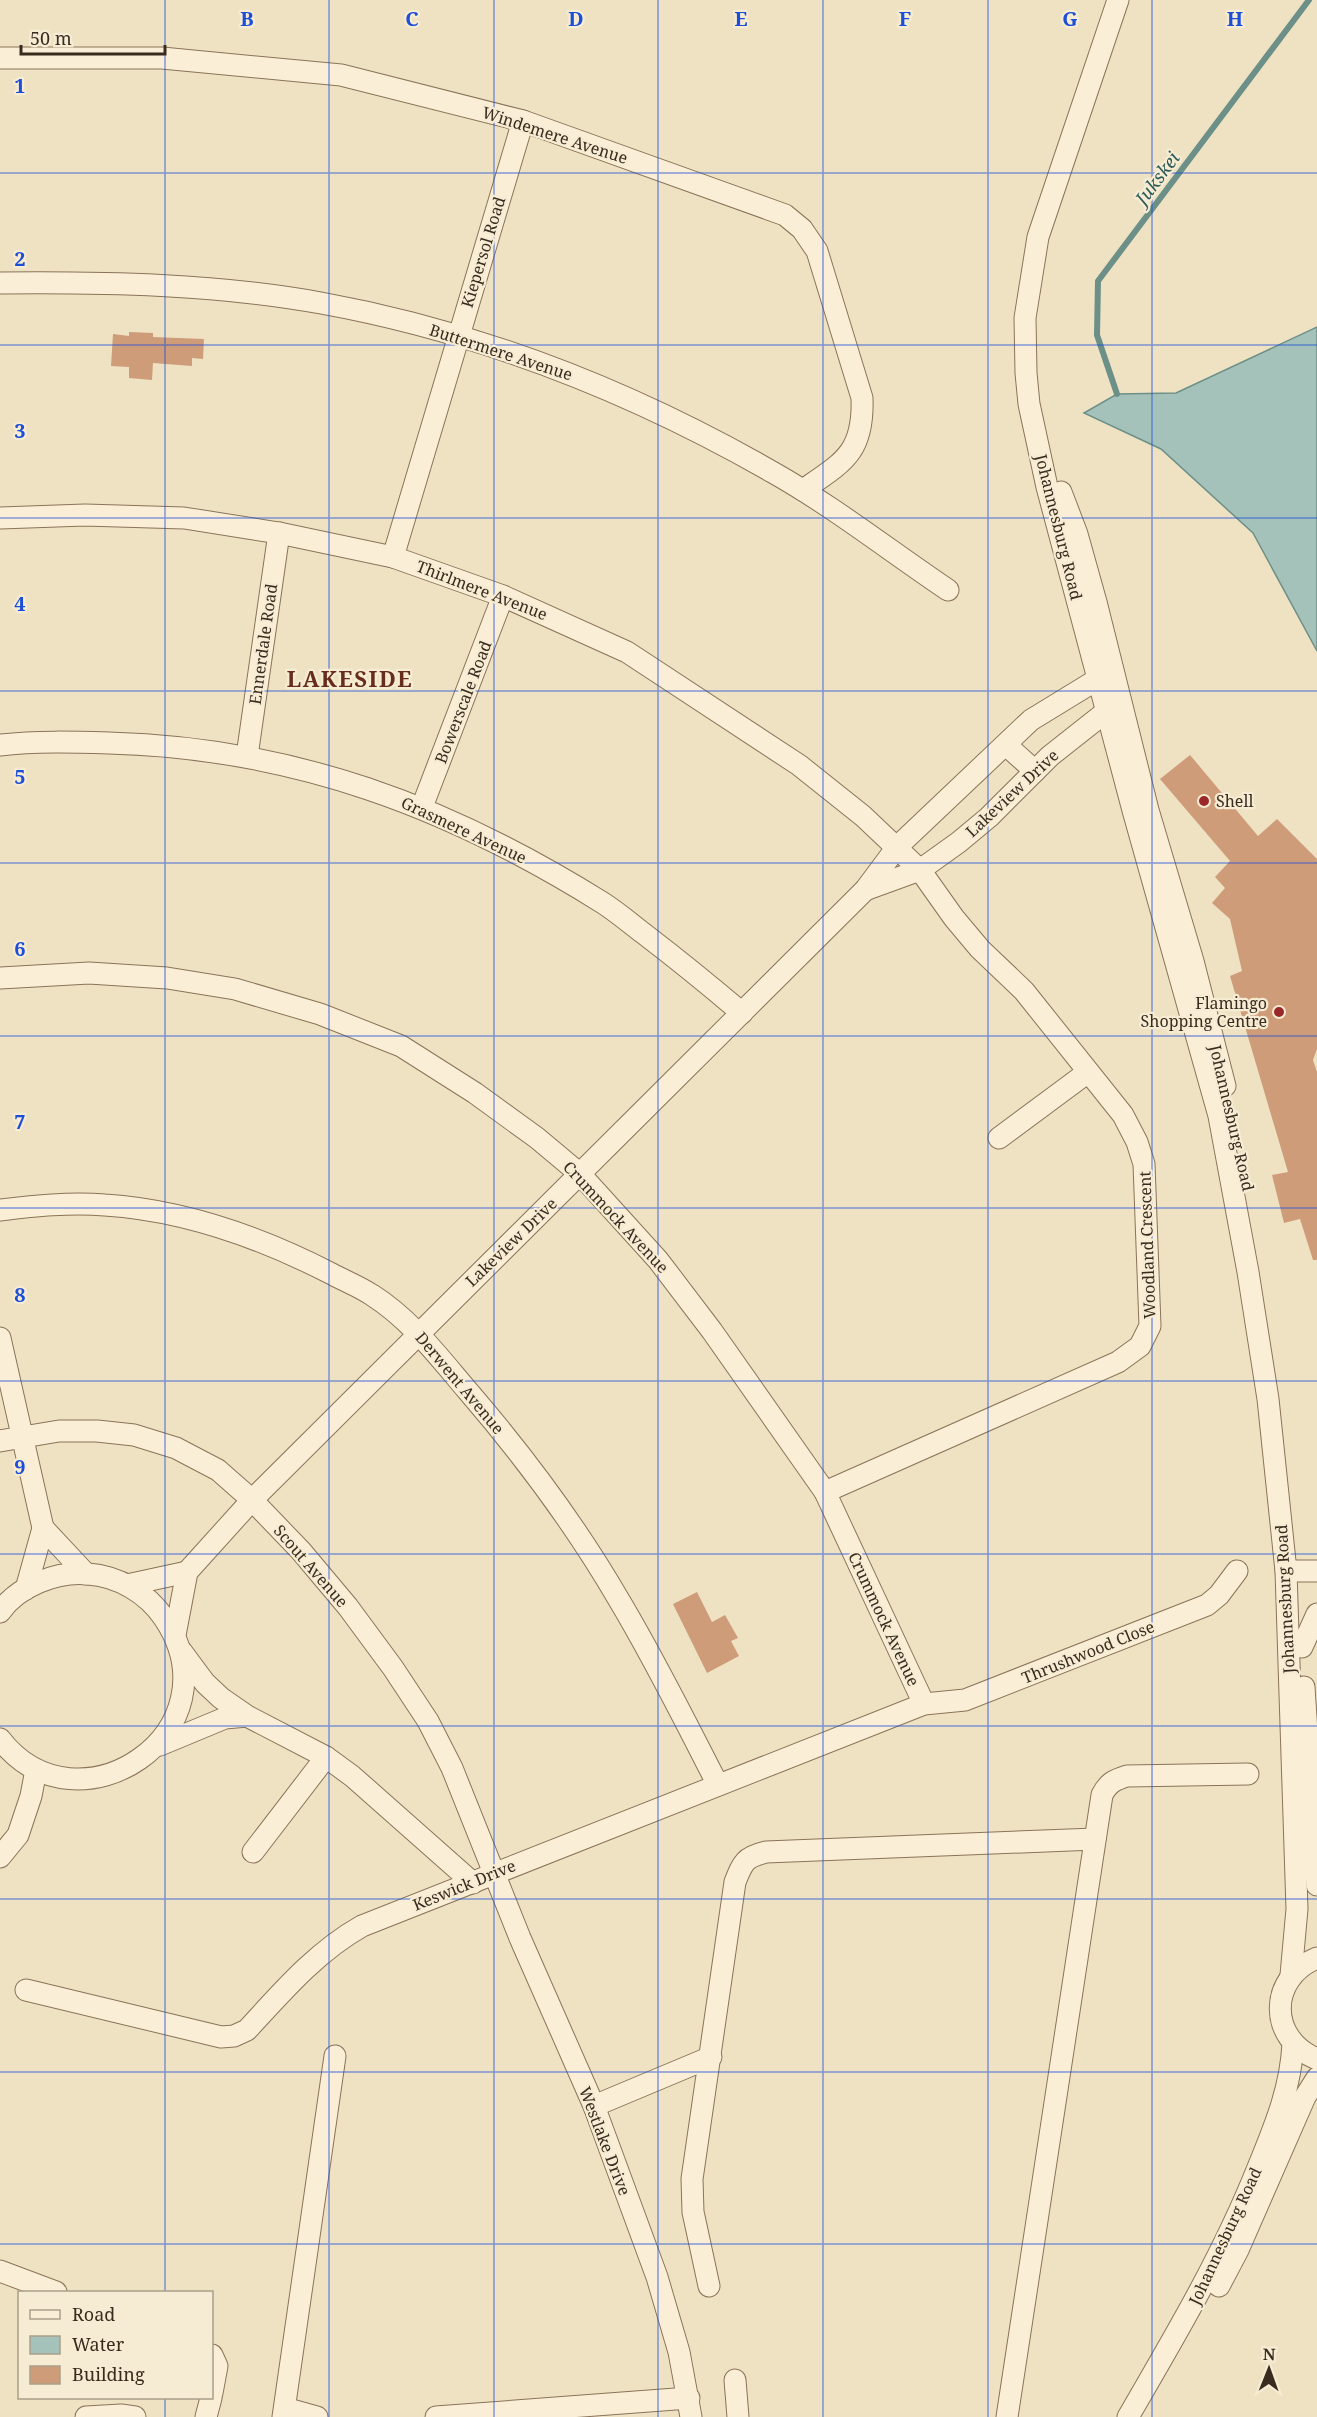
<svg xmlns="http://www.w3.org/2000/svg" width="1317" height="2417" viewBox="0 0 1317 2417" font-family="'Noto Serif',serif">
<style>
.water{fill:#a5c2ba;stroke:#6c9087;stroke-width:1.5}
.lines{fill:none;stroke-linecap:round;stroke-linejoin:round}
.stream{stroke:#6c9087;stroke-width:6}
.building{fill:#ce9c78}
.minor-casing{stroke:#8a7359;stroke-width:23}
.minor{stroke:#faefd6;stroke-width:21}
.grid{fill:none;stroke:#1d4ed8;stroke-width:1.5;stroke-opacity:0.55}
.poi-dot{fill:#9b2828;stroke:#f6ecd3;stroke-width:2}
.labels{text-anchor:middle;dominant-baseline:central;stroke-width:4.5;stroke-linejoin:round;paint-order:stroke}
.street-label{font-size:16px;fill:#392b1e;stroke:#f6ecd3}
.poi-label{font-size:16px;fill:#392b1e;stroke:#f6ecd3;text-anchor:start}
.water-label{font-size:18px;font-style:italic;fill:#2d5a57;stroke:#f6ecd3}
.district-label{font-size:22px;font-weight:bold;letter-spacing:1.5px;fill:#672c1c;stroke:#f6ecd3}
.grid-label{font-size:20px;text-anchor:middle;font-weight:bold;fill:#1d4ed8;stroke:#f6ecd3;stroke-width:4.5;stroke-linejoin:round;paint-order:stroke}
</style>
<rect width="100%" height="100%" fill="#efe2c3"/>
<polygon class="water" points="1317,327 1317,651 1253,533 1161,449 1084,413 1117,394 1176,393"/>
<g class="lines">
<polyline class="stream" points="1117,394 1097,335 1098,281 1309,0"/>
</g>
<g class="building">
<polygon points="129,332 153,333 153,337 204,339 203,359 192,358 192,366 153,363 152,380 129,378 129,367 111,366 113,334 129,336"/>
<polygon points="1190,755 1258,836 1277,819 1317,859 1317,1049 1313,1060 1317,1072 1317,1260 1313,1260 1300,1219 1284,1223 1272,1175 1288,1172 1230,976 1242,971 1230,919 1212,903 1225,888 1215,877 1230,861 1160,779"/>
<polygon points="697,1592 712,1622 725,1615 738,1638 731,1641 739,1656 707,1673 673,1604"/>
</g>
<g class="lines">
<defs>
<g id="minor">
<polyline points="1118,0 1038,237 1025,318 1026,373 1029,404 1047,487 1134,814 1219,1116 1248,1272 1268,1399 1286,1571 1297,1909 1291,1975"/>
<path d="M0,58H162L341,75L523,121L785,215L802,229L817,251L862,398C864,452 844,462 803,490"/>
<path d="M0,283C107,282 216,284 321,303C481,332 633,392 774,473C834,507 890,551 948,590"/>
<polyline points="1061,492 1077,534 1096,602 1148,810 1193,961 1225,1086"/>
<polyline points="0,518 85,515 184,518 279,533 393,557 503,596 627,652 799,765 863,816 920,870 954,918 980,949 1024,991 1123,1115 1137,1142 1144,1164 1150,1326 1140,1346 1118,1362 825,1492"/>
<polyline points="393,557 523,121"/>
<path d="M0,745C36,741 73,742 109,743C293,748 448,806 603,903C617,912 630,923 643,933C677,959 709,985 742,1013"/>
<polyline points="1006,745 1035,771"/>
<polyline points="247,756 279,533"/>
<polyline points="422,807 503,596"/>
<polyline points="865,890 920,870 959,842 989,817 1050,756 1107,711 1119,708"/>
<polyline points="0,978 89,973 167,978 235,989 320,1014 401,1046 475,1093 537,1138 580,1174 658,1260 712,1331 825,1492 924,1704"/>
<polyline points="999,1138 1088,1072"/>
<path d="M0,1210C34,1206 70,1202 105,1205C184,1210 262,1238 332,1274C345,1281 360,1287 372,1295C410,1319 438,1356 467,1390C523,1455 576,1526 619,1600C655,1660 686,1723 718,1785"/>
<polyline points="0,1338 43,1528 26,1589"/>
<polyline points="0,1441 59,1431 97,1431 134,1435 176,1448 218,1470 252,1500 301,1551 348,1607 393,1668 428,1721 452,1768 520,1938 594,2106 657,2277 679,2352 691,2417"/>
<polyline points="43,1528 86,1574"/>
<polyline points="1286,1571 1317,1571"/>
<polyline points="127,1585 187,1572"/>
<path d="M0,1612C18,1586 57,1571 88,1574C118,1576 147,1593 164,1618C240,1731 78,1840 0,1739"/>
<polyline points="175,1635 187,1572 252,1500 865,890 897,847 1031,720 1098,679 1112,676"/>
<polyline points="1302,1647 1317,1614"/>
<polyline points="182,1652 205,1683 221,1698 247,1716 326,1757 352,1776 473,1883"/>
<polyline points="1304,1687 1317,1885"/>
<polyline points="160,1745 225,1718 247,1716"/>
<polyline points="253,1852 326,1757"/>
<polyline points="0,1857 18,1835 31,1796 36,1770"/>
<path d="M1317,1958C1268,1978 1268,2039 1317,2059"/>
<path d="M26,1990L221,2037L234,2036L247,2030C282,1992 316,1952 362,1926L924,1704L965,1700L1207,1605L1219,1595L1237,1571"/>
<polyline points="594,2106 711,2057"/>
<polyline points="0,2271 56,2292"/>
<path d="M709,2286L693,2212L692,2179L735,1882C743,1862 745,1857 766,1852L1095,1839"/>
<polyline points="1219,2286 1238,2250 1305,2097 1317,2078"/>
<polyline points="212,2355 217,2366 212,2393"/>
<polyline points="735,2380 738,2417"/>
<polyline points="285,2408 317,2417"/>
<polyline points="86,2417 121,2415 135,2417"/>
<polyline points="206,2417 211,2398"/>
<polyline points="283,2417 335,2056"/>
<polyline points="436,2417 689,2398"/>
<path d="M1007,2417L1102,1795C1108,1783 1114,1780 1127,1776L1248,1774"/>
<path d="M1128,2417C1175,2336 1222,2257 1257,2170C1274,2128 1291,2089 1293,2043"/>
</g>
</defs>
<use href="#minor" class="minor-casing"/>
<use href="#minor" class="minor"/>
</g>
<path class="grid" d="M165,0V2292M329,0V2417M494,0V2417M658,0V2417M823,0V2417M988,0V2417M1152,0V2417M0,173H1317M0,345H1317M0,518H1317M0,691H1317M0,863H1317M0,1036H1317M0,1208H1317M0,1381H1317M0,1554H1317M0,1726H1317M0,1899H1317M0,2072H1317M0,2244H1317M165,2398V2417"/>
<g class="poi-dot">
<circle cx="1204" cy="801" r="6"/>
<circle cx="1279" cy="1012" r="6"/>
</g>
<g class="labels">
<g class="street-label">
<text transform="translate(555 135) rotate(18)">Windemere Avenue</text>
<text transform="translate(483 252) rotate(-73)">Kiepersol Road</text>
<text transform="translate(501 352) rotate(18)">Buttermere Avenue</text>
<text transform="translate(1059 527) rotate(76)">Johannesburg Road</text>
<text transform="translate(482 590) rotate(21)">Thirlmere Avenue</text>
<text transform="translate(263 644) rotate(-82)">Ennerdale Road</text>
<text transform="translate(463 702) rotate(-69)">Bowerscale Road</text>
<text transform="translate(1012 793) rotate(-43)">Lakeview Drive</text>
<text transform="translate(464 830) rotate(25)">Grasmere Avenue</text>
<text transform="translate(1232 1118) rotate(77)">Johannesburg Road</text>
<text transform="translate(616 1217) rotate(47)">Crummock Avenue</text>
<text transform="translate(511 1242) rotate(-44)">Lakeview Drive</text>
<text transform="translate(1147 1245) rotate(-92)">Woodland Crescent</text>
<text transform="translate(460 1383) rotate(50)">Derwent Avenue</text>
<text transform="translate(311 1566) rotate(49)">Scout Avenue</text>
<text transform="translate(1285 1599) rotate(-93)">Johannesburg Road</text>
<text transform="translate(884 1619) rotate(65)">Crummock Avenue</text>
<text transform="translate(1088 1652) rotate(-22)">Thrushwood Close</text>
<text transform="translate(464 1885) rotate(-22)">Keswick Drive</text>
<text transform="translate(605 2141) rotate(69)">Westlake Drive</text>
<text transform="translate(1225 2236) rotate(-65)">Johannesburg Road</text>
</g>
<g class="poi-label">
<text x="1216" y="801">Shell</text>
<text x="1267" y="1003" text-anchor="end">Flamingo<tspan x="1267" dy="18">Shopping Centre</tspan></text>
</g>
<g class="water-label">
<text transform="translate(1157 178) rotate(-53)">Jukskei</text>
</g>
<g class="district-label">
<text x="350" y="678">LAKESIDE</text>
</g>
</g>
<g class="grid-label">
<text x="247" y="26">B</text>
<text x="412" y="26">C</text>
<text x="576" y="26">D</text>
<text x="741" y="26">E</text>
<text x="905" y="26">F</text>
<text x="1070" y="26">G</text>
<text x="1235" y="26">H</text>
<text x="20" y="93">1</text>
<text x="20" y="266">2</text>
<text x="20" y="438">3</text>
<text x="20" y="611">4</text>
<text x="20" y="784">5</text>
<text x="20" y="956">6</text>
<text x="20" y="1129">7</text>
<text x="20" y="1302">8</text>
<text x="20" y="1474">9</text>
</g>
<rect x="18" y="2291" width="195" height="108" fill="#f6ecd3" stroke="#aa9f8b" stroke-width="1.5"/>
<rect x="30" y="2310" width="30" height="9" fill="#faefd6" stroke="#aa9f8b" stroke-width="1.5"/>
<text x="72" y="2321" font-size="18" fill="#392b1e">Road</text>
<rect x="30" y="2336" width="30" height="18" fill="#a5c2ba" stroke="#aa9f8b" stroke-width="1.5"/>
<text x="72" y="2351" font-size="18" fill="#392b1e">Water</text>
<rect x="30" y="2366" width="30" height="18" fill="#ce9c78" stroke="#aa9f8b" stroke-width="1.5"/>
<text x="72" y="2381" font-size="18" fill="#392b1e">Building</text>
<g transform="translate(1269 2369) rotate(1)" stroke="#f6ecd3" stroke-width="4.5" paint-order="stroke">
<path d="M0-4.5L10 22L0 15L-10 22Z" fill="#392b1e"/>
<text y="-9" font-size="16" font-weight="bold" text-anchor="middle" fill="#392b1e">N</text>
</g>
<path d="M21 45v9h144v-9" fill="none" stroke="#392b1e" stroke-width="3"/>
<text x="30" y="45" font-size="18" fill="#392b1e" stroke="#f6ecd3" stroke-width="4.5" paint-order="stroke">50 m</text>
</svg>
